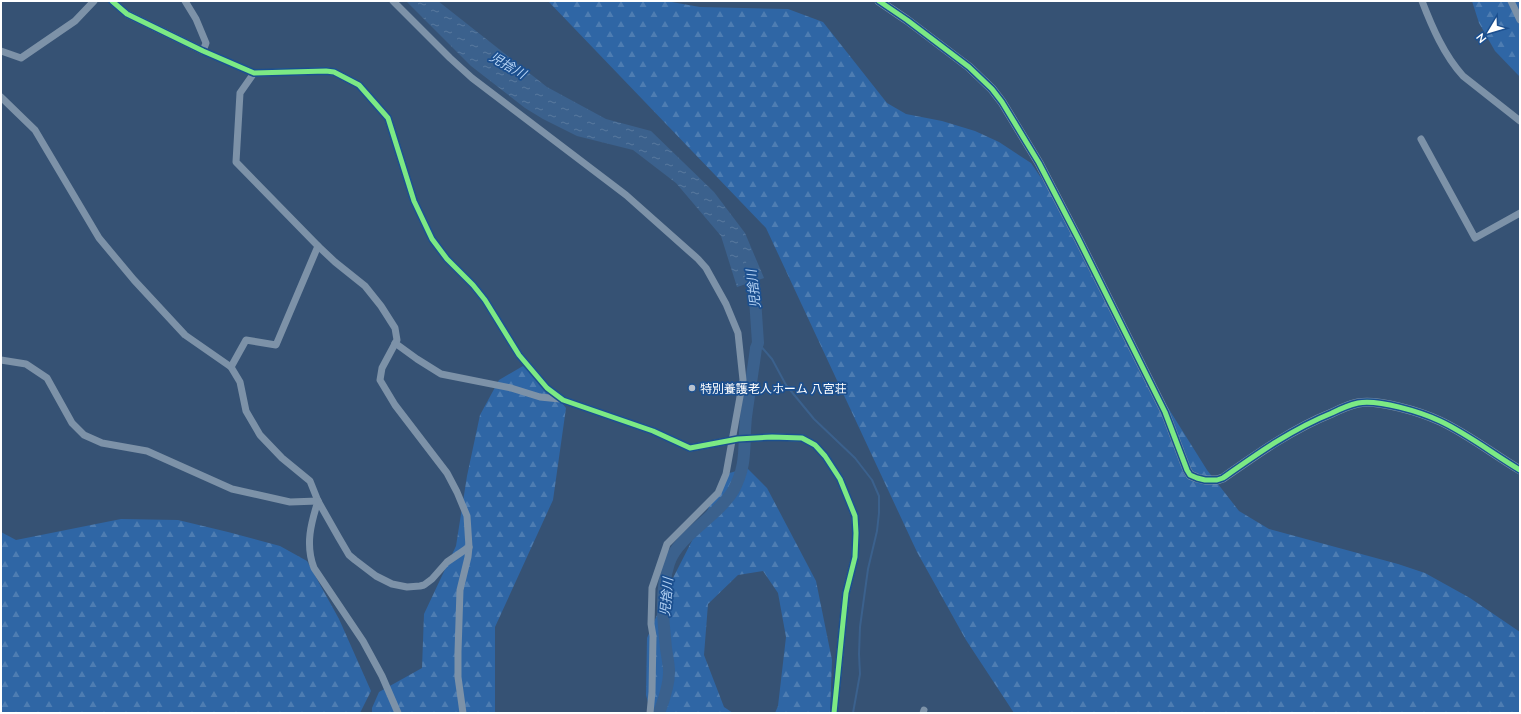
<svg xmlns="http://www.w3.org/2000/svg" width="1521" height="714" viewBox="0 0 1521 714" font-family="Lato,'Noto Sans JP',sans-serif">
<style>
.forest{fill:url(#forest-firs)}
.water{fill:url(#water-ripples)}
.lines{fill:none;stroke-linecap:round;stroke-linejoin:round}
.stream{stroke:#3b618d;stroke-width:2}
.river{stroke:#3b618d;stroke-width:12}
.minor{stroke:#7d92a8;stroke-width:7}
.tertiary{stroke:#7d92a8;stroke-width:9}
.cycleway-casing{stroke:#1b4f8f;stroke-width:8}
.cycleway{stroke:#7ce984;stroke-width:5}
.poi-dot{fill:#b9c2ce;stroke:#1b4f8f;stroke-width:1.5}
.labels{text-anchor:middle;dominant-baseline:central;stroke-width:3.5;stroke-linejoin:round;paint-order:stroke}
.poi-label{font-size:12px;fill:#fff;stroke:#1b4f8f;text-anchor:start}
.water-label{font-size:13px;font-style:italic;fill:#b5d3f5;stroke:#1b4f8f}
</style>
<defs>
<pattern id="forest-firs" width="22" height="20" patternUnits="userSpaceOnUse"><rect width="22" height="20" fill="#2f66a5"/><path d="M5 1l3.5 6h-7zM16 11l3.5 6h-7z" fill="#4e7db2"/></pattern>
<pattern id="water-ripples" width="26" height="14" patternUnits="userSpaceOnUse"><rect width="26" height="14" fill="#3b618d"/><path d="M2 4q2-2 4 0t4 0M15 11q2-2 4 0t4 0" fill="none" stroke="#58799e"/></pattern>
</defs>
<rect width="100%" height="100%" fill="#365274"/>
<g class="forest">
<polygon points="548,1 666,1 700,7 788,9 823,22 887,103 906,114 942,121 975,131 999,142 1031,163 1067,216 1087,266 1150,379 1207,470 1239,511 1269,529 1398,564 1425,573 1470,598 1520,632 1520,713 1014,713 966,640 917,552 766,228"/>
<polygon points="1472,1 1520,1 1520,77 1495,51 1479,23"/>
<polygon points="523,366 549,386 566,408 553,500 495,627 495,713 372,713 372,708 379,692 422,668 424,614 456,546 467,476 480,415 499,380"/>
<polygon points="747,468 767,488 816,581 832,660 830,713 775,713 778,706 786,637 778,593 763,571 738,575 708,604 704,655 724,707 733,713 651,713 646,695 647,638 674,576 726,474"/>
<polygon points="121,519 178,520 228,532 280,546 307,561 339,619 371,691 360,713 1,713 1,532 16,540"/>
</g>
<polygon class="water" points="406,1 438,1 547,87 606,119 651,131 714,192 745,233 764,278 737,287 721,236 676,183 633,150 577,136 543,119 525,108 471,66"/>
<g class="lines">
<polyline class="stream" points="758,343 772,359 786,385 814,419 855,458 872,480 879,496 879,513 877,531 868,569 860,627 859,654 860,674 853,713"/>
<path class="river" d="M659,713C664,700 669,686 669,672C669,664 667,656 666,648C663,621 660,590 669,563C678,536 718,516 733,491C748,464 743,446 746,417C749,394 753,371 756,348L758,343L754,284L751,266"/>
<g class="minor">
<polyline points="112,1 127,14 203,51 254,73 326,71 334,72 359,85 388,118 414,201 432,239 447,259 473,285 485,300 519,355 547,388 563,400 653,431 690,448 738,439 772,437 802,438 815,445 825,456 840,479 855,516 856,533 855,557 846,593 843,622 834,713"/>
<polyline points="185,1 196,19 206,43 203,51"/>
<polyline points="393,1 450,58 472,78 626,195 698,259 706,268 726,304 738,333 743,380 726,474 718,493 667,544 652,588 651,624 653,636 652,692 650,713"/>
<path d="M1422,1C1432,27 1444,55 1463,76L1520,121"/>
<polyline points="1511,1 1520,20"/>
<polyline points="1,51 21,58 75,21 94,1"/>
<polyline points="254,73 240,93 236,162 318,246 335,262 365,286 381,306 395,328 397,340 382,368 380,380 395,405 447,473 457,492 467,516 469,547 468,557 460,590 458,652 458,677 463,713"/>
<polyline points="1,97 35,130 99,238 134,280 185,335 231,367 240,382 246,411 260,435 282,458 310,481 318,501 339,538 349,555 355,560 376,576 392,584 407,587 420,586 424,585 432,579 447,562 469,547"/>
<polyline points="1421,139 1475,238 1520,213"/>
<polyline points="395,343 417,359 441,374 511,388 540,397 560,399"/>
<polyline points="1,360 26,364 47,378 72,423 84,435 102,443 147,451 232,489 290,502 318,501"/>
<polyline points="231,367 246,340 276,345 318,246"/>
<path d="M318,501C311,523 305,545 314,568L363,641L382,676L398,713"/>
<polyline points="923,713 924,710"/>
</g>
<path class="tertiary" d="M879,1L907,20L969,67L992,89L1002,102L1039,163L1079,240L1165,412L1187,470L1190,475L1197,478L1205,480H1217L1223,478C1257,454 1292,429 1332,413C1340,409 1349,405 1358,403C1378,399 1421,412 1440,421C1468,434 1493,454 1520,470"/>
<defs>
<g id="cycleway">
<polyline points="112,1 127,14 203,51 254,73 326,71 334,72 359,85 388,118 414,201 432,239 447,259 473,285 485,300 519,355 547,388 563,400 653,431 690,448 738,439 772,437 802,438 815,445 825,456 840,479 855,516 856,533 855,557 846,593 843,622 834,713"/>
<path d="M879,1L907,20L969,67L992,89L1002,102L1039,163L1079,240L1165,412L1187,470L1190,475L1197,478L1205,480H1217L1223,478C1257,454 1292,429 1332,413C1340,409 1349,405 1358,403C1378,399 1421,412 1440,421C1468,434 1493,454 1520,470"/>
</g>
</defs>
<use href="#cycleway" class="cycleway-casing"/>
<use href="#cycleway" class="cycleway"/>
</g>
<circle class="poi-dot" cx="692" cy="388" r="4"/>
<g class="labels">
<g class="poi-label">
<text x="700" y="388">特別養護老人ホーム 八宮荘</text>
</g>
<g class="water-label">
<text transform="translate(508 65) rotate(30)">児捨川</text>
<text transform="translate(753 289) rotate(-97)">児捨川</text>
<text transform="translate(666 597) rotate(-85)">児捨川</text>
</g>
</g>
<rect width="1521" height="714" fill="none" stroke="#ffffff" stroke-width="4"/>
<g transform="translate(1489 32) rotate(232)" stroke="#1b4f8f" stroke-width="3" paint-order="stroke">
<path d="M0-3L7 15L0 10L-7 15Z" fill="#ffffff"/>
<text y="-6" font-size="11" font-weight="bold" text-anchor="middle" fill="#ffffff">N</text>
</g>
</svg>
